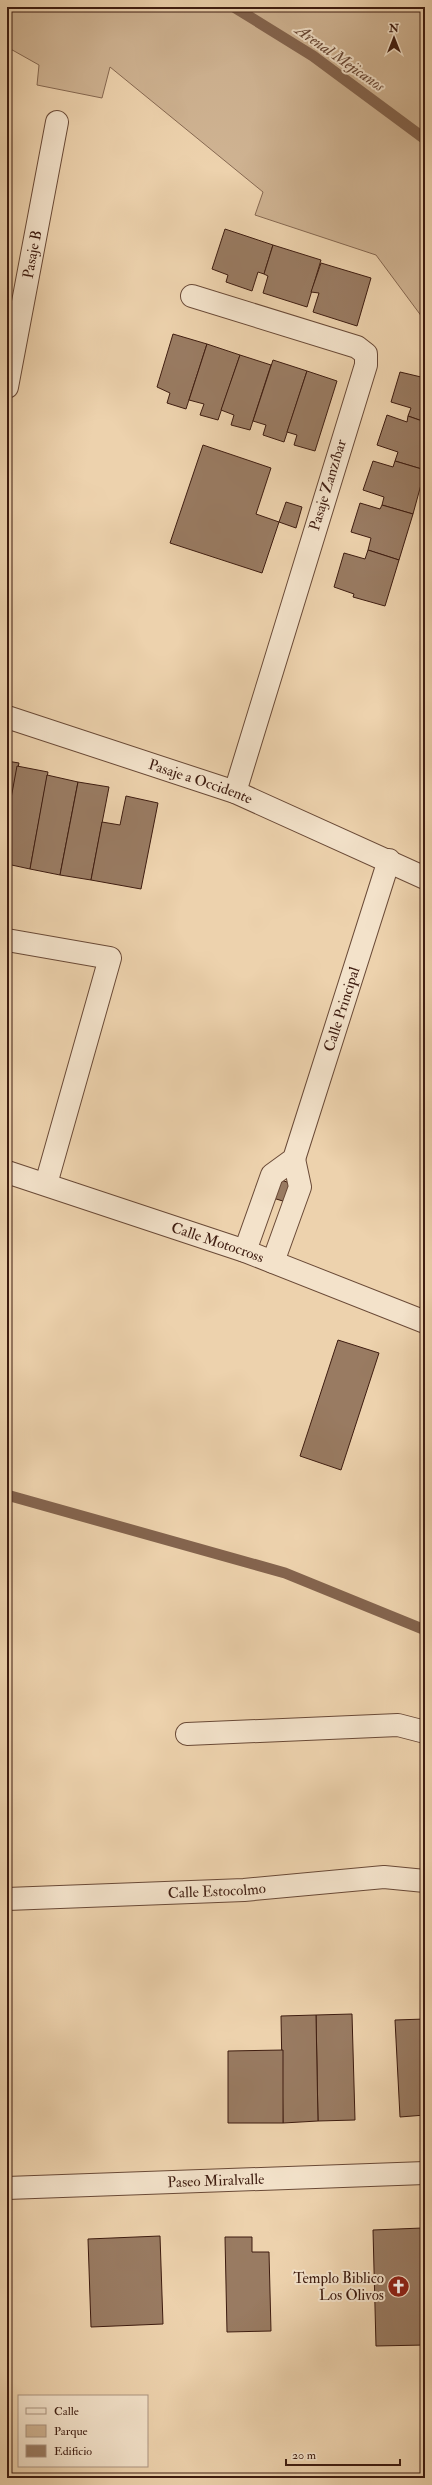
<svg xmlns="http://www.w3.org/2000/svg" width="432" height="2485" viewBox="0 0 432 2485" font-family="'IM FELL Double Pica',serif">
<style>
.green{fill:#cfb392;stroke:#866851}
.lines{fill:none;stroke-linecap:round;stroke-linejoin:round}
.stream{stroke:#84644e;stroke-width:11}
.building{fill:#997b62;stroke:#3e1c10}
.minor-casing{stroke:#6a4a37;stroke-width:24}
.minor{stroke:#f3e2ca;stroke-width:22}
.labels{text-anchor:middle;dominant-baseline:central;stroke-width:4;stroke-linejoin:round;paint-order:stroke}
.street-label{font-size:15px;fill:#3e1c10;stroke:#f3e2ca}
.poi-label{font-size:15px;fill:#3e1c10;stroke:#f3e2ca;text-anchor:end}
.water-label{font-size:16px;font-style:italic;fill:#674634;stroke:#f3e2ca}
</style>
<rect width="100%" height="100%" fill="#edd2ad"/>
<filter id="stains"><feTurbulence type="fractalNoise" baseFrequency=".005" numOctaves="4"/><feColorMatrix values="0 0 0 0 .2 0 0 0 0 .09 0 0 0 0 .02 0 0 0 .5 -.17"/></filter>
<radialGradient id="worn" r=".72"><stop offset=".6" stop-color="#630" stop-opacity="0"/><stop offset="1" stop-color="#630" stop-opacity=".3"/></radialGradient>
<polygon class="green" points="7,7 425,7 425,321 376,255 255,215 263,192 110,67 102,98 37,85 39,65 7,47"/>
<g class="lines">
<g class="stream">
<polyline points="234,7 313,56 425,139"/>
<polyline points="7,1495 285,1573 425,1630"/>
</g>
</g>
<g class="building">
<polygon points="225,229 273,245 264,274 258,272 252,291 226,282 228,275 212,269"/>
<polygon points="273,245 321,260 307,307 263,293 268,276 264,274"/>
<polygon points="321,263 371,278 357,326 313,312 319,293 311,292"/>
<polygon points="173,334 207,344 186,409 167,403 170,393 157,387"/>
<polygon points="207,344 240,355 218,420 200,415 204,404 189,400"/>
<polygon points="240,355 271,365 250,430 231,425 234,415 221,410"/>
<polygon points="273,360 307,371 284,442 263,435 266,425 253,421"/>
<polygon points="307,371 337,381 315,451 294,445 297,435 287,432"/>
<polygon points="400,372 421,377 422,374 425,374 425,422 408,416 411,408 391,402"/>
<polygon points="387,415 407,422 408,416 425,422 425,470 395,461 398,452 377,445"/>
<polygon points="203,445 271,468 256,514 279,522 262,573 170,543"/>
<polygon points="373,461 393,467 395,461 425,470 413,514 382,505 384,497 363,490"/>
<polygon points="286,502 302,507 296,528 279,522"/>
<polygon points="360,503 380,509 382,505 413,514 399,560 368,550 371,538 351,532"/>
<polygon points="368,550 399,560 385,606 353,597 354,594 334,587 344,553 365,559"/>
<polygon points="7,761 19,763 7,820"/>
<polygon points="17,766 48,772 30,869 7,864 7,820"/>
<polygon points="47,775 78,782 60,875 30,869"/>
<polygon points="78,782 109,787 91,880 60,875"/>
<polygon points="126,796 158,803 141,889 91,880 102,822 120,825"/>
<polygon points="279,1179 292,1184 286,1202 273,1198"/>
<polygon points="338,1340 379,1353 341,1470 300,1456"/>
<polygon points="352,2014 355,2120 318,2121 316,2015"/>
<polygon points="316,2015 318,2121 283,2123 281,2016"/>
<polygon points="425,2019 425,2115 400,2117 395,2020"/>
<polygon points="283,2050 283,2123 228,2123 228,2051"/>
<polygon points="422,2228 425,2345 376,2346 373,2230"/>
<polygon points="160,2236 163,2324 91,2327 88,2239"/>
<polygon points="225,2237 252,2237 252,2252 269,2252 271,2331 227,2332"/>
</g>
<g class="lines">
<defs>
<g id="minor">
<polyline points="192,296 357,347 366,354 366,365 235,792"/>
<path id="s1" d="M7,387L57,122"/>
<path id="s2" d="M7,717L235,792L425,878"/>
<polyline points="7,940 110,958 46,1184"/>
<path id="s3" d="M7,1172L245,1251L425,1322"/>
<path id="s4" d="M245,1251L272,1175L294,1159L389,860"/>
<polyline points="273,1262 300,1187 294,1159"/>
<polyline points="187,1734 398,1725 425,1732"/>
<path id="s5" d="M7,1899L244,1890L384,1877L425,1881"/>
<path id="s6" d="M7,2188L425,2173"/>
</g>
</defs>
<use href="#minor" class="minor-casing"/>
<use href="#minor" class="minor"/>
</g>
<defs>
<symbol id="church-disc" viewBox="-11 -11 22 22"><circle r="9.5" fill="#8f2418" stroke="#f3e2ca"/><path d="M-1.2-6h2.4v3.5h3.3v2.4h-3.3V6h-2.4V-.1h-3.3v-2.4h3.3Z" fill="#fff"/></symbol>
</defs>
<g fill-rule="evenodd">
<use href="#church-disc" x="386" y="2274" width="25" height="25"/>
</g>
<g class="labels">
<g class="street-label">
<text stroke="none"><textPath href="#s1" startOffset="135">Pasaje B</textPath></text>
<text transform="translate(328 485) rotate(-73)">Pasaje Zanzíbar</text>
<text stroke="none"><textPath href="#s2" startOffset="204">Pasaje a Occidente</textPath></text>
<text stroke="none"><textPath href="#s4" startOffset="265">Calle Principal</textPath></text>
<text stroke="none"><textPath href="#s3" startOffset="222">Calle Motocross</textPath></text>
<text stroke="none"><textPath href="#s5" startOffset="210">Calle Estocolmo</textPath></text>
<text stroke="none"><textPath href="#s6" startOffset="209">Paseo Miralvalle</textPath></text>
</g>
<g class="poi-label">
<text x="384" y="2278">Templo Biblico<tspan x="384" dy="17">Los Olivos</tspan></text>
</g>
<g class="water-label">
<text transform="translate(340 58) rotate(35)">Arenal Mejicanos</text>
</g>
</g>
<rect width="432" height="2485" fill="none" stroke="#edd2ad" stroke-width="24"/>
<rect x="8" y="8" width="416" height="2469" fill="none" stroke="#3e1c10" stroke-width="2"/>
<rect x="12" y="12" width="408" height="2461" fill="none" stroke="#3e1c10"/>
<rect x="18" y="2395" width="130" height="72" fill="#f3e2ca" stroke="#ab9380"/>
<rect x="26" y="2408" width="20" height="6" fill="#f3e2ca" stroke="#ab9380"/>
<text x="54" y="2415" font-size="12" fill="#3e1c10">Calle</text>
<rect x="26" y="2425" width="20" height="12" fill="#cfb392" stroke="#ab9380"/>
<text x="54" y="2435" font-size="12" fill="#3e1c10">Parque</text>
<rect x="26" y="2445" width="20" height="12" fill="#997b62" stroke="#ab9380"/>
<text x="54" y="2455" font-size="12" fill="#3e1c10">Edificio</text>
<g transform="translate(394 38)" stroke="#f3e2ca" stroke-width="3" paint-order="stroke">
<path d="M0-3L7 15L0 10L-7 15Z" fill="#3e1c10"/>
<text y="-6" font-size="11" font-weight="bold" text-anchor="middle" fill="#3e1c10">N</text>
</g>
<path d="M286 2459v6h114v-6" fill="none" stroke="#3e1c10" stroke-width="2"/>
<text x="292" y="2459" font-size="12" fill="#3e1c10" stroke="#f3e2ca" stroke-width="3" paint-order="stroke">20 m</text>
<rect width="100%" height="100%" filter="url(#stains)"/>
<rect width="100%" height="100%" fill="url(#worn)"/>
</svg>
